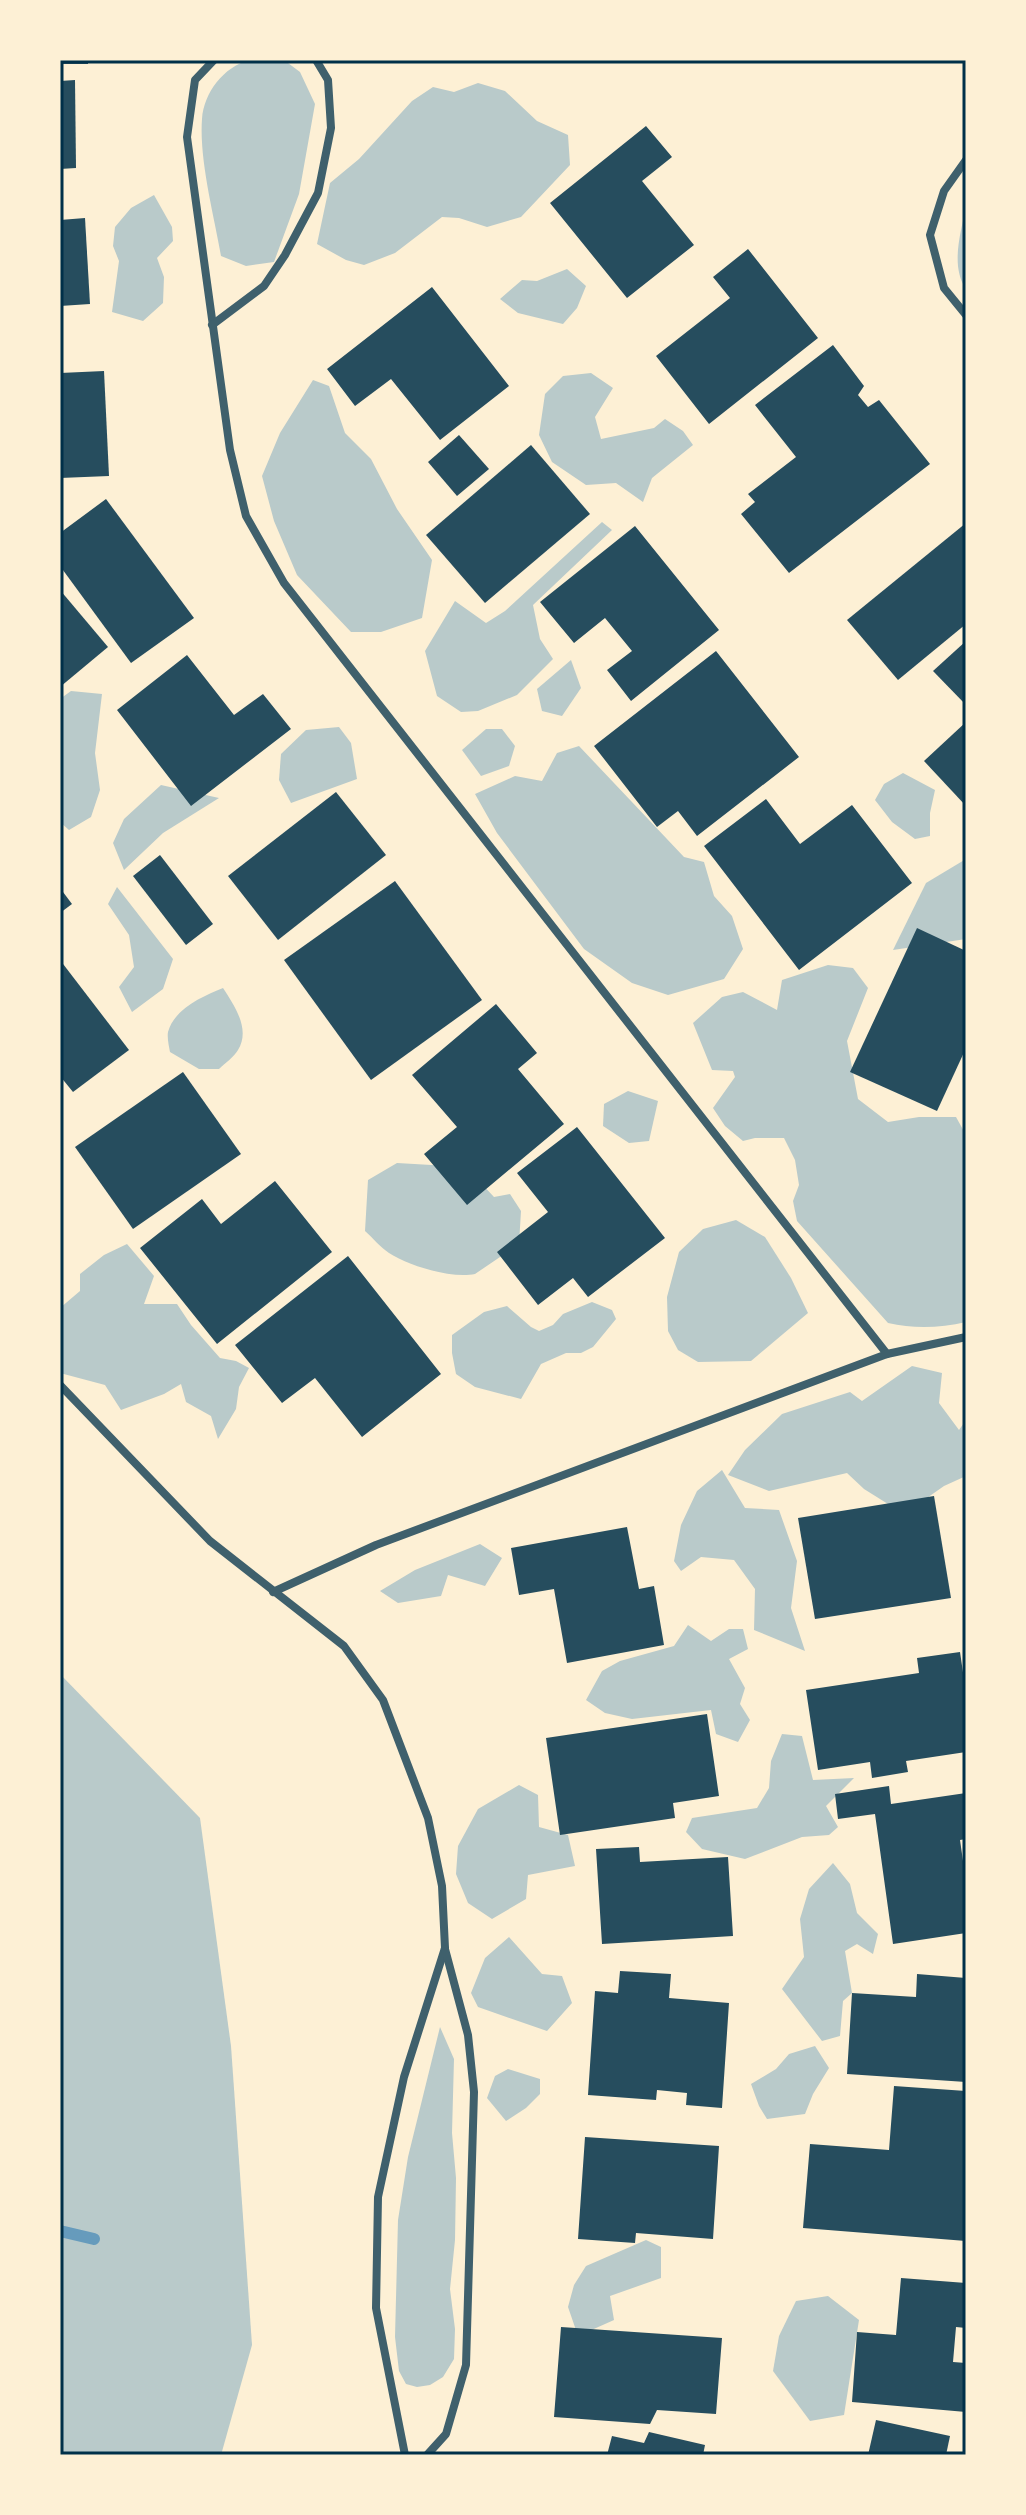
<svg xmlns="http://www.w3.org/2000/svg" width="1026" height="2515" viewBox="0 0 1026 2515" font-family="'Sofia Sans Condensed',sans-serif">
<style>
.green{fill:#b9caca}
.lines{fill:none;stroke-linecap:round;stroke-linejoin:round}
.stream{stroke:#669bbc;stroke-width:12}
.building{fill:#264d5e}
.minor{stroke:#3f606c;stroke-width:8}
.neatline{fill:none;stroke:#003049;stroke-width:3}
</style>
<rect width="100%" height="100%" fill="#fdf0d5"/>
<g class="green">
<path d="M249,60H284L300,72L315,104L299,194L274,262L246,266L221,256C214,215 199,160 202,119C204,92 224,67 249,60Z"/>
<polygon points="478,83 505,91 537,121 568,135 570,165 521,217 487,227 459,218 442,217 395,253 364,265 346,260 317,244 330,183 359,159 412,101 433,87 454,92"/>
<polygon points="154,195 172,227 173,241 157,258 164,277 163,303 143,321 112,312 119,261 113,246 115,227 131,208"/>
<path d="M966,206V289C950,265 961,233 966,206Z"/>
<polygon points="567,269 586,286 577,308 563,324 518,313 500,299 522,280 537,281"/>
<polygon points="591,373 613,388 595,417 601,439 654,428 665,419 683,431 693,445 652,478 643,502 616,483 586,485 552,462 539,435 545,394 563,376"/>
<polygon points="313,380 329,386 345,433 371,459 397,509 432,560 422,618 381,632 351,632 297,575 274,521 262,476 280,433"/>
<polygon points="602,522 612,530 533,605 540,639 553,659 517,695 478,711 461,712 437,696 425,651 455,601 486,623 505,611"/>
<polygon points="571,660 581,688 562,716 542,711 537,689"/>
<polygon points="71,691 102,694 95,753 100,790 91,817 69,830 60,822 60,699"/>
<polygon points="339,727 351,743 357,779 291,803 279,780 281,754 306,730"/>
<polygon points="486,729 502,729 515,746 509,766 481,776 462,750"/>
<polygon points="579,746 684,857 704,862 714,896 732,916 743,949 724,979 668,995 632,983 584,949 497,833 475,794 515,776 542,781 557,753"/>
<polygon points="903,773 935,790 930,813 930,836 915,839 892,822 875,800 884,784"/>
<polygon points="161,785 219,798 163,833 124,870 113,843 124,819"/>
<polygon points="966,859 966,939 893,950 926,883"/>
<polygon points="117,887 173,959 163,989 132,1012 119,987 134,967 129,935 108,904"/>
<path d="M828,965L853,968L868,988L847,1041L858,1099L888,1122L919,1117H956L966,1135V1322C940,1328 914,1329 888,1323L797,1221L793,1201L799,1185L795,1160L784,1138H755L743,1141L725,1126L713,1108L735,1077L733,1071L712,1070L693,1023L722,997L743,992L777,1010L782,980Z"/>
<path d="M223,988C234,1005 251,1029 238,1050C234,1057 225,1063 219,1069H199L170,1052C169,1046 167,1038 168,1032C174,1009 203,996 223,988Z"/>
<polygon points="628,1091 658,1101 649,1141 629,1143 603,1126 604,1104"/>
<path d="M397,1163L466,1167L494,1197L510,1194L521,1211L519,1244L475,1274C452,1279 409,1266 389,1253C380,1247 373,1238 365,1231L368,1180Z"/>
<polygon points="736,1220 765,1237 791,1278 808,1313 751,1361 698,1362 678,1350 668,1331 667,1297 679,1252 703,1229"/>
<polygon points="127,1244 154,1276 144,1304 177,1304 191,1325 220,1358 236,1361 249,1368 239,1387 236,1409 218,1439 211,1416 186,1402 181,1384 164,1394 121,1410 105,1385 60,1373 60,1308 80,1291 80,1274 104,1255"/>
<polygon points="592,1302 612,1310 616,1319 593,1347 581,1353 566,1353 541,1364 521,1399 475,1387 456,1374 452,1353 452,1335 484,1312 507,1306 531,1327 539,1331 553,1325 563,1314"/>
<polygon points="912,1366 942,1373 939,1403 959,1430 966,1420 966,1476 944,1486 904,1514 864,1489 847,1473 769,1491 728,1475 745,1450 782,1414 850,1392 862,1401"/>
<polygon points="722,1470 745,1508 779,1510 797,1561 791,1608 805,1651 754,1630 755,1589 734,1560 701,1557 681,1571 674,1561 681,1525 697,1491"/>
<polygon points="480,1544 502,1558 485,1586 448,1575 441,1596 398,1603 380,1591 415,1570"/>
<polygon points="688,1625 711,1641 729,1629 743,1629 748,1649 729,1659 745,1688 740,1704 750,1720 738,1742 716,1734 711,1710 632,1719 605,1713 586,1700 602,1671 620,1661 674,1646"/>
<polygon points="60,1674 200,1818 231,2046 252,2345 221,2455 60,2455"/>
<polygon points="782,1734 802,1736 813,1780 854,1778 826,1806 838,1827 829,1835 802,1837 745,1859 702,1849 686,1832 692,1818 757,1808 769,1788 771,1761"/>
<polygon points="519,1785 538,1795 539,1827 568,1835 575,1866 528,1875 526,1899 492,1919 468,1903 456,1874 458,1846 478,1809"/>
<polygon points="833,1863 850,1884 857,1913 878,1934 873,1954 857,1944 845,1951 852,1993 843,2001 840,2036 822,2041 782,1989 804,1957 800,1919 809,1889"/>
<polygon points="509,1937 542,1974 562,1976 572,2003 547,2031 478,2007 471,1993 485,1958"/>
<polygon points="440,2027 454,2059 452,2133 456,2178 455,2240 450,2289 455,2329 454,2359 443,2377 430,2385 417,2387 406,2384 399,2371 395,2337 398,2220 408,2157"/>
<polygon points="815,2046 829,2068 813,2094 805,2114 767,2119 759,2106 751,2084 776,2069 789,2054"/>
<polygon points="508,2069 540,2079 540,2094 526,2108 506,2121 487,2098 495,2076"/>
<polygon points="646,2240 661,2247 661,2278 610,2296 614,2320 578,2336 568,2307 574,2285 586,2266"/>
<polygon points="828,2296 859,2320 844,2415 810,2421 773,2371 779,2336 796,2301"/>
</g>
<g class="lines">
<polyline class="stream" points="60,2231 94,2239"/>
</g>
<g class="building">
<rect x="60" y="60" width="28" height="4"/>
<polygon points="75,80 76,168 60,169 60,81"/>
<polygon points="646,126 672,157 642,181 694,245 627,298 550,203"/>
<polygon points="85,218 90,304 60,306 60,220"/>
<polygon points="748,249 818,338 709,424 656,356 730,298 713,277"/>
<polygon points="432,287 509,386 440,440 391,379 355,406 327,369"/>
<polygon points="833,345 864,386 858,395 868,407 879,400 930,464 789,573 741,514 755,502 748,494 796,457 755,405"/>
<polygon points="104,371 109,476 60,478 60,373"/>
<polygon points="459,435 489,469 457,496 428,462"/>
<polygon points="531,445 590,514 485,603 426,535"/>
<polygon points="106,499 194,618 131,663 60,566 60,533"/>
<polygon points="966,523 966,624 898,680 847,620"/>
<polygon points="635,526 719,630 631,701 607,670 632,651 605,618 574,643 540,602"/>
<polygon points="60,590 108,647 60,687"/>
<polygon points="966,641 966,705 933,671"/>
<polygon points="716,651 799,757 697,836 678,811 657,827 594,746"/>
<polygon points="187,655 234,715 263,694 291,729 191,806 117,710"/>
<polygon points="966,722 966,806 924,761"/>
<polygon points="336,792 386,855 278,940 228,876"/>
<polygon points="766,799 800,844 852,805 912,883 799,970 704,846"/>
<polygon points="160,855 213,924 186,945 133,876"/>
<polygon points="395,881 482,1000 371,1080 284,960"/>
<polygon points="60,888 72,904 60,913"/>
<polygon points="917,928 966,951 966,1048 937,1111 850,1072"/>
<polygon points="60,960 129,1050 73,1092 60,1076"/>
<polygon points="496,1004 537,1053 518,1069 564,1124 467,1205 424,1154 457,1127 412,1075"/>
<polygon points="183,1072 241,1154 133,1229 75,1147"/>
<polygon points="577,1127 665,1238 588,1297 573,1278 538,1305 497,1252 548,1212 517,1173"/>
<polygon points="275,1181 332,1252 217,1344 140,1248 202,1199 221,1224"/>
<polygon points="348,1256 441,1374 362,1437 315,1378 282,1403 235,1345"/>
<polygon points="934,1496 951,1598 815,1619 798,1518"/>
<polygon points="627,1527 639,1589 654,1586 664,1645 567,1663 554,1589 519,1595 511,1548"/>
<polygon points="960,1652 966,1693 966,1752 906,1761 908,1772 872,1778 870,1762 818,1770 806,1690 919,1673 917,1658"/>
<polygon points="707,1714 719,1796 673,1803 675,1818 560,1835 546,1738"/>
<polygon points="889,1786 891,1804 966,1793 966,1839 960,1840 966,1882 966,1933 893,1944 875,1814 838,1819 835,1794"/>
<polygon points="639,1847 640,1862 728,1857 733,1936 602,1944 596,1849"/>
<polygon points="620,1971 671,1974 669,1998 729,2003 722,2108 686,2105 687,2093 657,2090 656,2100 588,2095 595,1991 618,1993"/>
<polygon points="917,1974 966,1978 966,2082 847,2074 852,1993 916,1997"/>
<polygon points="894,2086 966,2091 966,2241 803,2228 810,2144 889,2150"/>
<polygon points="585,2137 719,2146 713,2239 636,2233 635,2243 578,2239"/>
<polygon points="901,2278 966,2283 966,2328 956,2327 953,2362 966,2363 966,2412 852,2402 857,2332 896,2335"/>
<polygon points="561,2327 722,2338 716,2414 657,2410 650,2424 554,2417"/>
<polygon points="876,2420 950,2436 946,2455 868,2455"/>
<polygon points="649,2432 705,2445 703,2455 607,2455 612,2436 644,2443"/>
</g>
<g class="lines">
<g class="minor">
<polyline points="214,60 195,80 187,137 230,450 246,516 284,583 887,1354"/>
<polyline points="966,160 944,191 930,235 944,288 966,315"/>
<polyline points="212,325 264,286 285,255 318,193 331,128 328,80 316,60"/>
<polyline points="60,1385 210,1541 344,1646 383,1700 428,1818 442,1886 445,1948 404,2077 378,2197 376,2308 405,2455"/>
<polyline points="273,1592 376,1545 887,1354 966,1337"/>
<polyline points="427,2455 446,2434 466,2365 474,2092 468,2035 445,1949"/>
</g>
</g>
<rect width="1026" height="2515" fill="none" stroke="#fdf0d5" stroke-width="124"/>
<rect x="62" y="62" width="902" height="2391" class="neatline"/>
</svg>
